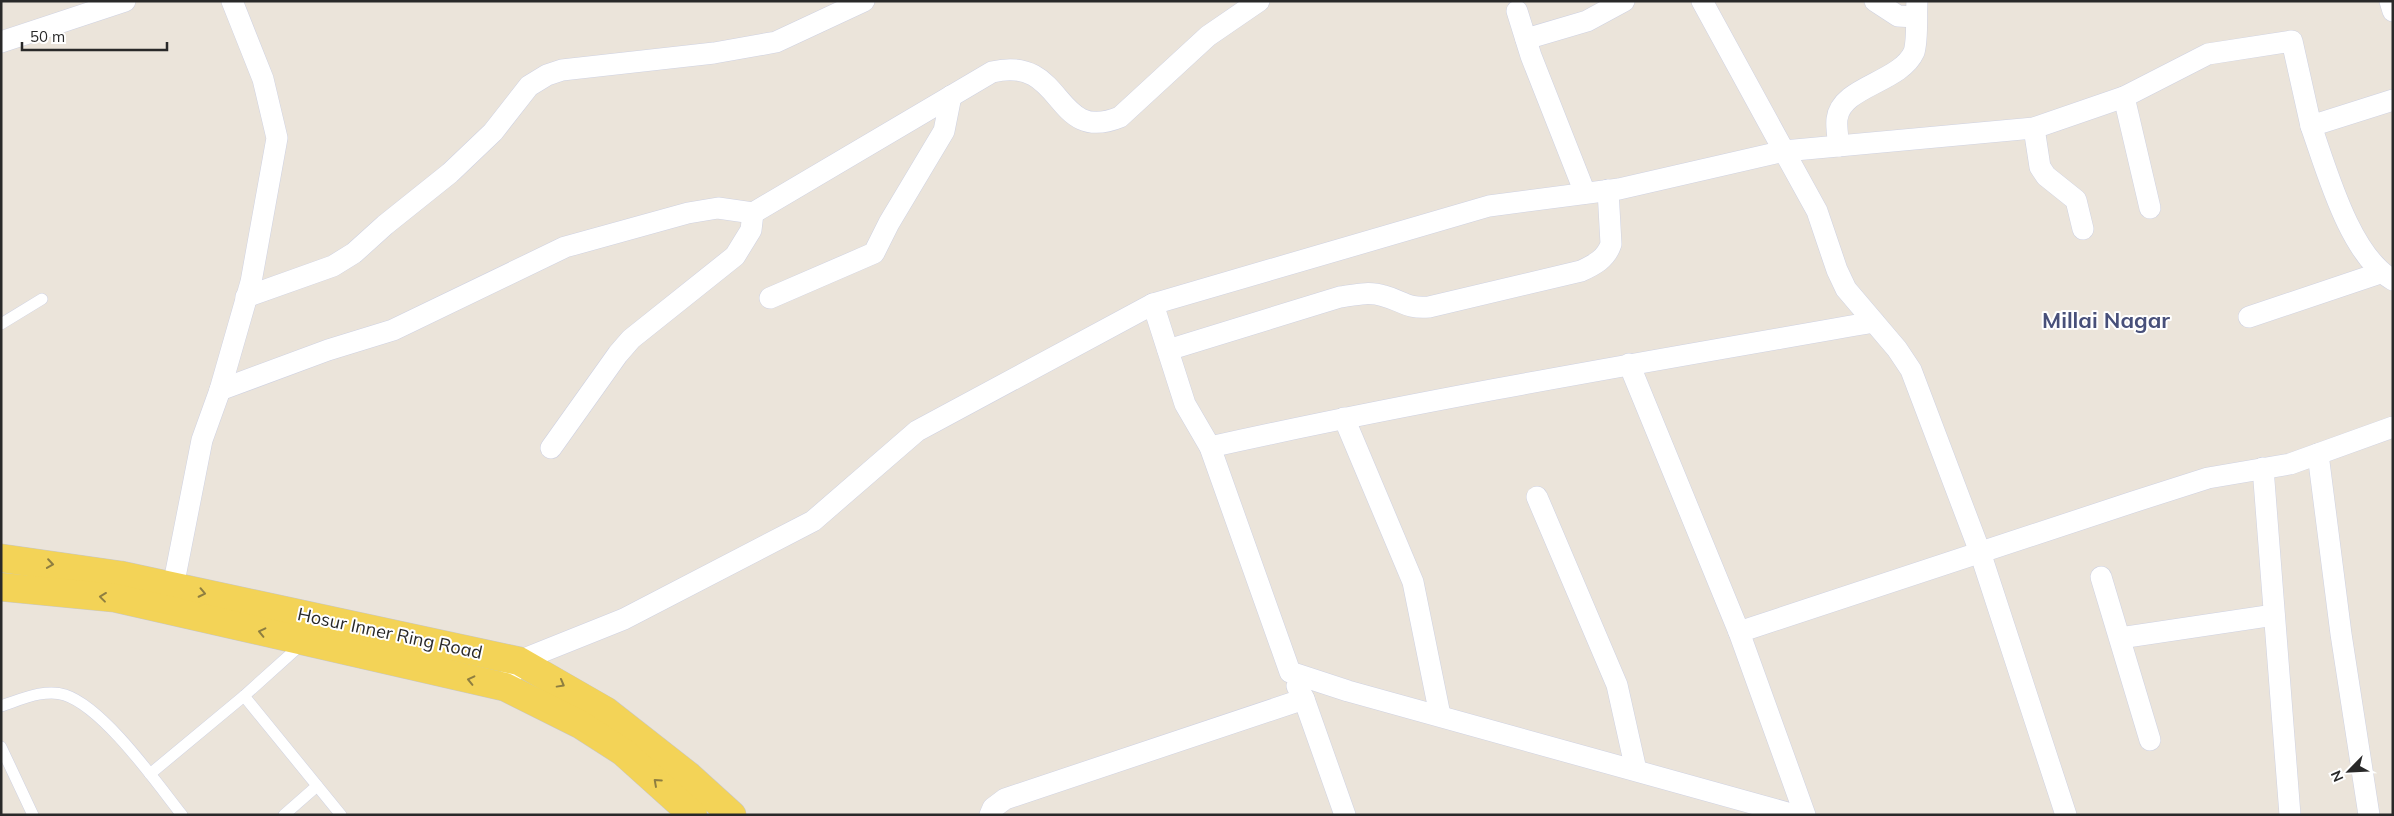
<svg xmlns="http://www.w3.org/2000/svg" width="2394" height="816" viewBox="0 0 2394 816" font-family="Mulish,sans-serif">
<style>
.lines{fill:none;stroke-linecap:round;stroke-linejoin:round}
.service-casing{stroke:#cfd2e2;stroke-width:12}
.minor-casing{stroke:#cfd2e2;stroke-width:22}
.primary-casing{stroke:#c7c7c7;stroke-width:29}
.service{stroke:#fff;stroke-width:11}
.minor{stroke:#fff;stroke-width:21}
.primary{stroke:#f3d357;stroke-width:28}
.oneway{stroke:#8e7e40}
.labels{text-anchor:middle;dominant-baseline:central;stroke-width:4;stroke-linejoin:round;paint-order:stroke}
.street-label{font-size:18px;fill:#292929;stroke:#fff}
.district-label{font-size:22px;font-weight:bold;fill:#48507a;stroke:#fff}
</style>
<rect width="100%" height="100%" fill="#ebe4da"/>
<g class="lines">
<defs>
<g id="service">
<polyline points="1,324 42,299"/>
<polyline points="244,696 341,815"/>
<path d="M1,706C20,700 45,688 65,695C104,708 156,782 182,815"/>
<polyline points="1,747 33,815"/>
<polyline points="150,774 244,696 303,643"/>
<polyline points="284,815 317,786"/>
</g>
<g id="minor">
<polyline points="1702,1 1784,151 2034,128 2124,97 2208,54 2292,41 2311,126 2393,100"/>
<polyline points="1875,1 1898,16 1916,17"/>
<polyline points="2390,1 2393,11"/>
<polyline points="1517,11 1531,56 1585,193"/>
<polyline points="1526,39 1587,21 1624,1"/>
<polyline points="1,42 125,1"/>
<polyline points="2124,97 2150,208"/>
<path d="M2311,126C2327,171 2350,256 2393,280"/>
<polyline points="2034,128 2040,167 2046,176 2076,200 2083,229"/>
<path d="M1839,146C1838,138 1836,127 1837,119C1841,86 1900,83 1914,52C1918,40 1916,14 1917,1"/>
<polyline points="246,297 333,266 354,253 385,225 450,173 493,132 529,86 547,75 562,70 714,53 776,42 864,1"/>
<polyline points="770,298 874,253 889,223 944,131 951,96"/>
<polyline points="1153,304 1489,206 1619,189 1784,151 1817,211 1837,270 1846,289 1897,349 1911,370 1980,552 2066,815"/>
<polyline points="2249,317 2380,273"/>
<path d="M1168,350L1340,297C1354,295 1369,291 1384,296C1403,301 1407,309 1429,307L1581,271C1594,265 1606,259 1611,244L1608,190"/>
<polyline points="1629,364 1739,632 1805,815"/>
<path d="M220,390L328,350L393,330L565,247L688,213L718,208L753,213L992,72C1066,54 1052,145 1120,117L1208,36L1259,1"/>
<polyline points="1344,418 1413,582 1440,715"/>
<path d="M1210,447C1430,398 1652,361 1874,322"/>
<polyline points="551,448 618,354 631,339 735,256 751,230 753,213"/>
<polyline points="2318,454 2341,634 2369,815"/>
<polyline points="2263,468 2290,815"/>
<polyline points="1537,497 1617,685 1636,770"/>
<polyline points="2101,577 2150,740"/>
<polyline points="173,587 202,440 220,390 251,282 277,138 263,79 232,1"/>
<polyline points="1739,632 2133,502 2208,478 2290,464 2393,427"/>
<polyline points="2120,638 2274,615"/>
<polyline points="1297,686 1304,699 1345,815"/>
<polyline points="505,687 519,661 624,619 813,521 917,431 1153,304 1185,404 1210,447 1290,672 1348,691 1795,815"/>
<polyline points="990,815 993,808 1005,799 1304,699"/>
</g>
<g id="primary">
<polyline points="1,558 120,575 519,661 606,711 689,776 732,815"/>
<polyline points="1,587 115,598 505,687 581,725 623,752 693,815"/>
</g>
</defs>
<use href="#service" class="service-casing"/>
<use href="#minor" class="minor-casing"/>
<use href="#primary" class="primary-casing"/>
<use href="#service" class="service"/>
<use href="#minor" class="minor"/>
<use href="#primary" class="primary"/>
</g>
<defs><path id="oneway-chevron" d="M-2-3.5L2.5 0L-2 3.5" fill="none" stroke-width="1.6" stroke-linecap="round" stroke-linejoin="round" transform="scale(1.25)"/></defs>
<g class="oneway">
<use href="#oneway-chevron" transform="translate(50 564) rotate(8)"/>
<use href="#oneway-chevron" transform="translate(202 593) rotate(12)"/>
<use href="#oneway-chevron" transform="translate(103 597) rotate(-173)"/>
<use href="#oneway-chevron" transform="translate(262 632) rotate(-167)"/>
<use href="#oneway-chevron" transform="translate(471 680) rotate(-167)"/>
<use href="#oneway-chevron" transform="translate(561 684) rotate(29)"/>
<use href="#oneway-chevron" transform="translate(657 782) rotate(-138)"/>
</g>
<g class="labels">
<g class="street-label">
<text transform="translate(390 633) rotate(12)">Hosur Inner Ring Road</text>
</g>
<g class="district-label">
<text x="2106" y="320">Millai Nagar</text>
</g>
</g>
<rect width="2394" height="816" fill="none" stroke="#292929" stroke-width="5"/>
<g transform="translate(2349 771) rotate(246)" stroke="#ffffff" stroke-width="4" paint-order="stroke">
<path d="M0-4L9 19L0 12L-9 19Z" fill="#292929"/>
<text y="-8" font-size="14" font-weight="bold" text-anchor="middle" fill="#292929">N</text>
</g>
<path d="M22 42v8h145v-8" fill="none" stroke="#292929" stroke-width="2.5"/>
<text x="30" y="42" font-size="15" fill="#292929" stroke="#ffffff" stroke-width="4" paint-order="stroke">50 m</text>
</svg>
